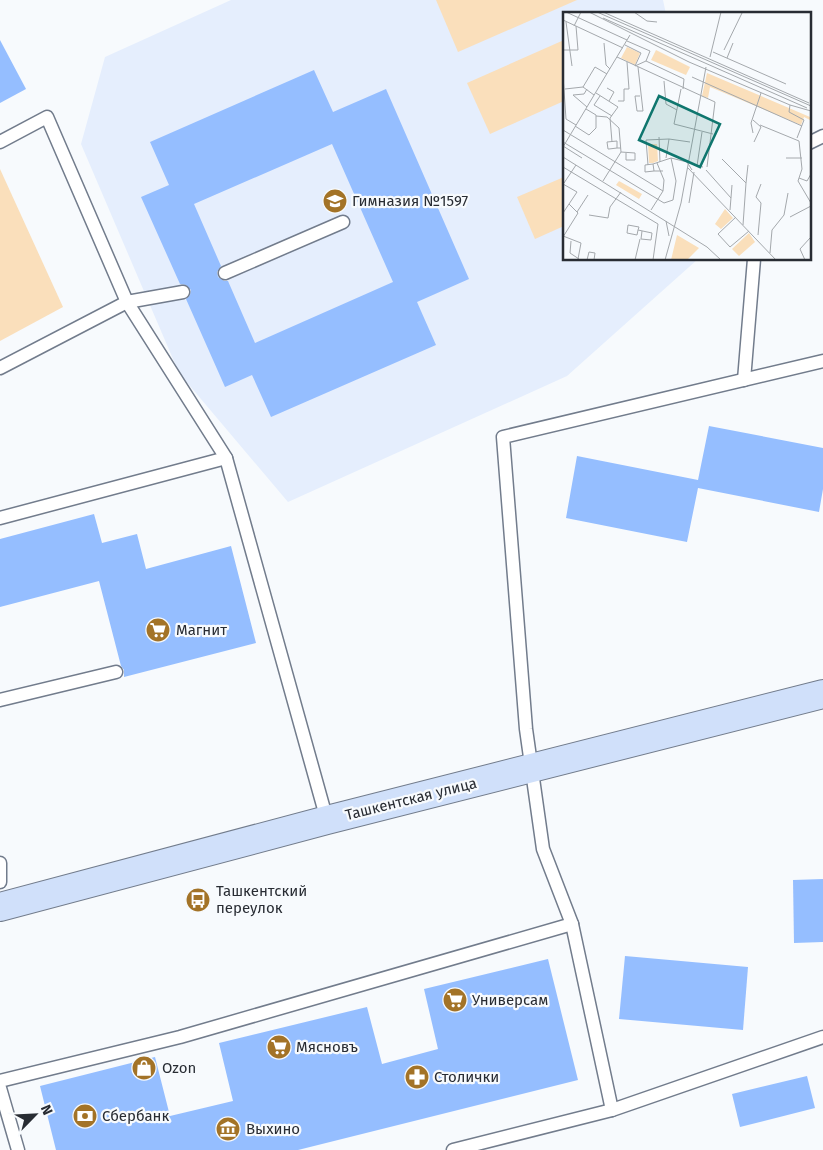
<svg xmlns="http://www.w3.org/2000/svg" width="823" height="1150" viewBox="0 0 823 1150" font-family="'Fira Sans',sans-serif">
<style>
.built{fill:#e5eefd}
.green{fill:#fadfbb}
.building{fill:#95beff;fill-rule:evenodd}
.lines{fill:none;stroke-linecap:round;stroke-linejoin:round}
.lane-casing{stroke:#727c8c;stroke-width:15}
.secondary-casing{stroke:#727c8c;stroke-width:30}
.lane{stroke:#fff;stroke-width:12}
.secondary{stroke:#d0e0fa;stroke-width:28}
.labels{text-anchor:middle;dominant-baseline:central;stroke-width:4.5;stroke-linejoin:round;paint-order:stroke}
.poi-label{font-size:15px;fill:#282c33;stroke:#f7fafd;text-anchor:start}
.street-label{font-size:15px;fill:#282c33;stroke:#f7fafd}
.inset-road{fill:none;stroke:#a4a8ac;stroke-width:1}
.view{fill:#0f766e;fill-opacity:0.15;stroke:#0f766e;stroke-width:2.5}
.inset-edge{fill:none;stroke:#282c33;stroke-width:2.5}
</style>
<rect width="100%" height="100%" fill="#f7fafd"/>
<polygon class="built" points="231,0 663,0 666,14 564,14 564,259 698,259 567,376 288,502 179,373 81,144 105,57"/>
<g class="green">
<polygon points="436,0 577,0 458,52"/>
<polygon points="564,40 564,101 490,134 467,83"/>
<polygon points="0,169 63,307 0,341"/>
<polygon points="564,177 564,226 535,239 517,197"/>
</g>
<g class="building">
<polygon points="0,40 26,89 0,103"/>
<path d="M314,70L333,112L386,89L469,279L417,302L436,345L271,417L252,375L225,387L186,299L190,295L191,290L186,285L180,284L141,197L169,185L150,142ZM332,144L393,282L255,343L228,281H224L218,277L217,272L221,266L194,204Z"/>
<polygon points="709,426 823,448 823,489 819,512 698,488 687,542 566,518 577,456 698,480"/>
<polygon points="94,514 102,543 137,534 146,569 231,546 256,643 124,677 124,670 121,666 99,581 0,607 0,539"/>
<polygon points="823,879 823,942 794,943 793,880"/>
<polygon points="625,956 748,967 743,1030 619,1019"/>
<polygon points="548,959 578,1080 298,1150 56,1150 40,1086 155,1057 170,1116 233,1101 219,1043 367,1007 382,1064 438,1049 424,989"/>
<polygon points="807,1076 815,1108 740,1127 732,1094"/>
</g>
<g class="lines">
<defs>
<g id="lane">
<polyline points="0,142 47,117 127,302 226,458 0,518"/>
<polyline points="809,143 823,136"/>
<polyline points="225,273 343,222"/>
<polyline points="0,368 127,302 183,292"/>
<polyline points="744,380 754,259"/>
<polyline points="226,458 327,820"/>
<polyline points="0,700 116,672"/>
<polyline points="0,863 0,882"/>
<polyline points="0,1081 180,1037 572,924"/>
<polyline points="0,1088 18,1150"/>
<polyline points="612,1110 572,924 543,849 526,729 503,437 823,361"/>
<polyline points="453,1150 612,1110 823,1037"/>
</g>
<polyline id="secondary" points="0,907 327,820 823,694"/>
</defs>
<use href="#lane" class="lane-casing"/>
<use href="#secondary" class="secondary-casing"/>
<use href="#lane" class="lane"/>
<use href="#secondary" class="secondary"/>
</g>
<defs>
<symbol id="school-disc" viewBox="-11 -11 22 22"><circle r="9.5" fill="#a37327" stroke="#f7fafd"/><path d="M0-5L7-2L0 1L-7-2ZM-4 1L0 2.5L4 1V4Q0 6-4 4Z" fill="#fff"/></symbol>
<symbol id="supermarket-disc" viewBox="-11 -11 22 22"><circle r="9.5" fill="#a37327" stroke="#f7fafd"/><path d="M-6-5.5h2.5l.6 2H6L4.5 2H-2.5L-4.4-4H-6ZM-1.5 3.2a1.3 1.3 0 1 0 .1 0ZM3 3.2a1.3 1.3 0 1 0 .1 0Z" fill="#fff"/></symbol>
<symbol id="bus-disc" viewBox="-11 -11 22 22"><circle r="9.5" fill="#a37327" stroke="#f7fafd"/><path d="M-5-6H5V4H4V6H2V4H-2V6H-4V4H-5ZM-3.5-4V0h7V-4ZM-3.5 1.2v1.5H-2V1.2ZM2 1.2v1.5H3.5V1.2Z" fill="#fff"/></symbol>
<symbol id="shop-disc" viewBox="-11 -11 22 22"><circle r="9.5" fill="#a37327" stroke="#f7fafd"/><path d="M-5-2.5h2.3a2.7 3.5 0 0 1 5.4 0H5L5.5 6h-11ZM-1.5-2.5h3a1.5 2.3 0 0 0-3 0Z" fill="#fff"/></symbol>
<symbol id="pharmacy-disc" viewBox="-11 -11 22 22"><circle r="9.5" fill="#a37327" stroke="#f7fafd"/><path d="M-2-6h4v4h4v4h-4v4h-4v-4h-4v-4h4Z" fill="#fff"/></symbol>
<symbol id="bank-disc" viewBox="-11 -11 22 22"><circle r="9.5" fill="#a37327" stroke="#f7fafd"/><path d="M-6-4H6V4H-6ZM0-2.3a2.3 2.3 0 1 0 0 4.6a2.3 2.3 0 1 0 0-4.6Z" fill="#fff"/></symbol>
<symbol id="museum-disc" viewBox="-11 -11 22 22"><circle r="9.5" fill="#a37327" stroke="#f7fafd"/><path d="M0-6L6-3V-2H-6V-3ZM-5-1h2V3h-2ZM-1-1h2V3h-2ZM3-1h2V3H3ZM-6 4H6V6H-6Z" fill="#fff"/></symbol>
</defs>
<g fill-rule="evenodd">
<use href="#school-disc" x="321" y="187" width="28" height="28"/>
<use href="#supermarket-disc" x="144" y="616" width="28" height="28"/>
<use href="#bus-disc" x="184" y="886" width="28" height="28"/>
<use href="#supermarket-disc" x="441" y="986" width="28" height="28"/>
<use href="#supermarket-disc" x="265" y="1033" width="28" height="28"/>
<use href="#shop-disc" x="130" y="1054" width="28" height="28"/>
<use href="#pharmacy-disc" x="403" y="1063" width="28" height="28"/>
<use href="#bank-disc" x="71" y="1102" width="28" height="28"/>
<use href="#museum-disc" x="214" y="1115" width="28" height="28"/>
</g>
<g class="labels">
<g class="poi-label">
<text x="352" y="201">Гимназия №1597</text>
<text x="176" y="630">Магнит</text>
<text x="216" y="891">Ташкентский<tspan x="216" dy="17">переулок</tspan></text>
<text x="472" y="1000">Универсам</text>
<text x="296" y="1047">Мясновъ</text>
<text x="162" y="1068">Ozon</text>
<text x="434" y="1077">Столички</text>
<text x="102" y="1116">Сбербанк</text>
<text x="246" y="1129">Выхино</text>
</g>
<g class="street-label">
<text transform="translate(411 799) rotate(-14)">Ташкентская улица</text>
</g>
</g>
<g transform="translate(563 12)">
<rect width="248" height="248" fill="#f7fafd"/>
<path d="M64,35L77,41L72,53L58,46ZM93,38L127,55L123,63L88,48ZM144,61L247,105V108L241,105L238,113L147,75L145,86L139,84ZM85,132H94L95,149L90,151H86ZM56,169L79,182L76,187L53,173ZM162,197L170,206L158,217L152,212ZM186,221L192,230L176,244L169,237ZM114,223L136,236L125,247L108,248Z" fill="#fadfbb"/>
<path class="inset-road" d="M3,0L64,28M26,0L126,50L227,93L248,99M34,0L248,94M40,0L246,91M71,0L84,9L94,10M40,6L244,96M0,8L60,36M3,10L9,54M11,14L18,0M64,29L87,39L83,49L121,67L120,77M41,31L43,53L47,57M62,33L78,41L72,54L83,49M0,38H15L13,14M161,38L179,1M150,40L223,72M54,45L152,90L144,155M147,45L158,0M164,46L170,31M75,55L80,99H74L72,84H77M0,64L3,107L13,113M129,65L239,114M101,69L103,92L114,98M20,75L32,55L44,62M44,76L51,80L46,89M2,77L20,75L31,83M24,77L21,82L10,83L24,95M118,77L111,112L150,122M33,81L55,95L47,106L49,130M37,84L31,93L49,104M55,89H61V77H66L64,50M227,93L226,100L241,108L234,126M33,104L44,105L56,116L58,140L40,169M190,108L198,115L191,130M197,113L236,129L239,157L235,169L248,191M12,114L26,123L33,116V103L23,97M0,118L100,179M139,120L134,154L140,155M190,121L188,111L198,81M96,125L97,150M106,127L127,130M0,130L101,191L110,188L113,169L108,146M0,134L19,146M0,135L67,23M54,136V129L44,130L45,137H46L54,136H58M58,140L72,141V148H63V141M0,145L144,235M223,146H239M159,147L183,171L180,213M90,152L108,146L124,150L129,158M85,153L83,128L106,127L103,146M0,155L95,212L90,248M125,156L213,248M143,158L168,186M91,159L90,152L82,153V160L91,159H100M236,166L244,169L248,162M1,171L13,153M183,171L185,153M0,172L14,180L0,201M126,191L131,160M88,198L100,179L101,168L94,151M167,198L169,173M14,200L25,183M26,203L45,206L47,195L58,180M173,205L155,222L167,235L186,219M227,205L248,194M103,209L106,224M75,218L74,223L64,221L65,213L76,215L75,218L89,221L88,228L78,227L79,219M195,223L198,191L193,185L198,172M0,224L18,231L15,247M0,225L15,201L6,192M8,229L7,241L16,247M144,235L158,248M207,241L209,218L221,203L225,181M24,248L26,240L32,241L31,248M72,248L77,227M102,248L118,191L143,55M242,248L237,237L247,226"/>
<path class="view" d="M96,84L157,112L137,155L76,128Z"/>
<rect width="248" height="248" class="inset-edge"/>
</g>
<g transform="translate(35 1115) rotate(66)" stroke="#f7fafd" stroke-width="4" paint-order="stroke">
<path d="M0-4L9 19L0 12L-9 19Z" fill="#282c33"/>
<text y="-8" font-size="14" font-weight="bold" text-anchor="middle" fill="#282c33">N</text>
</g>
</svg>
